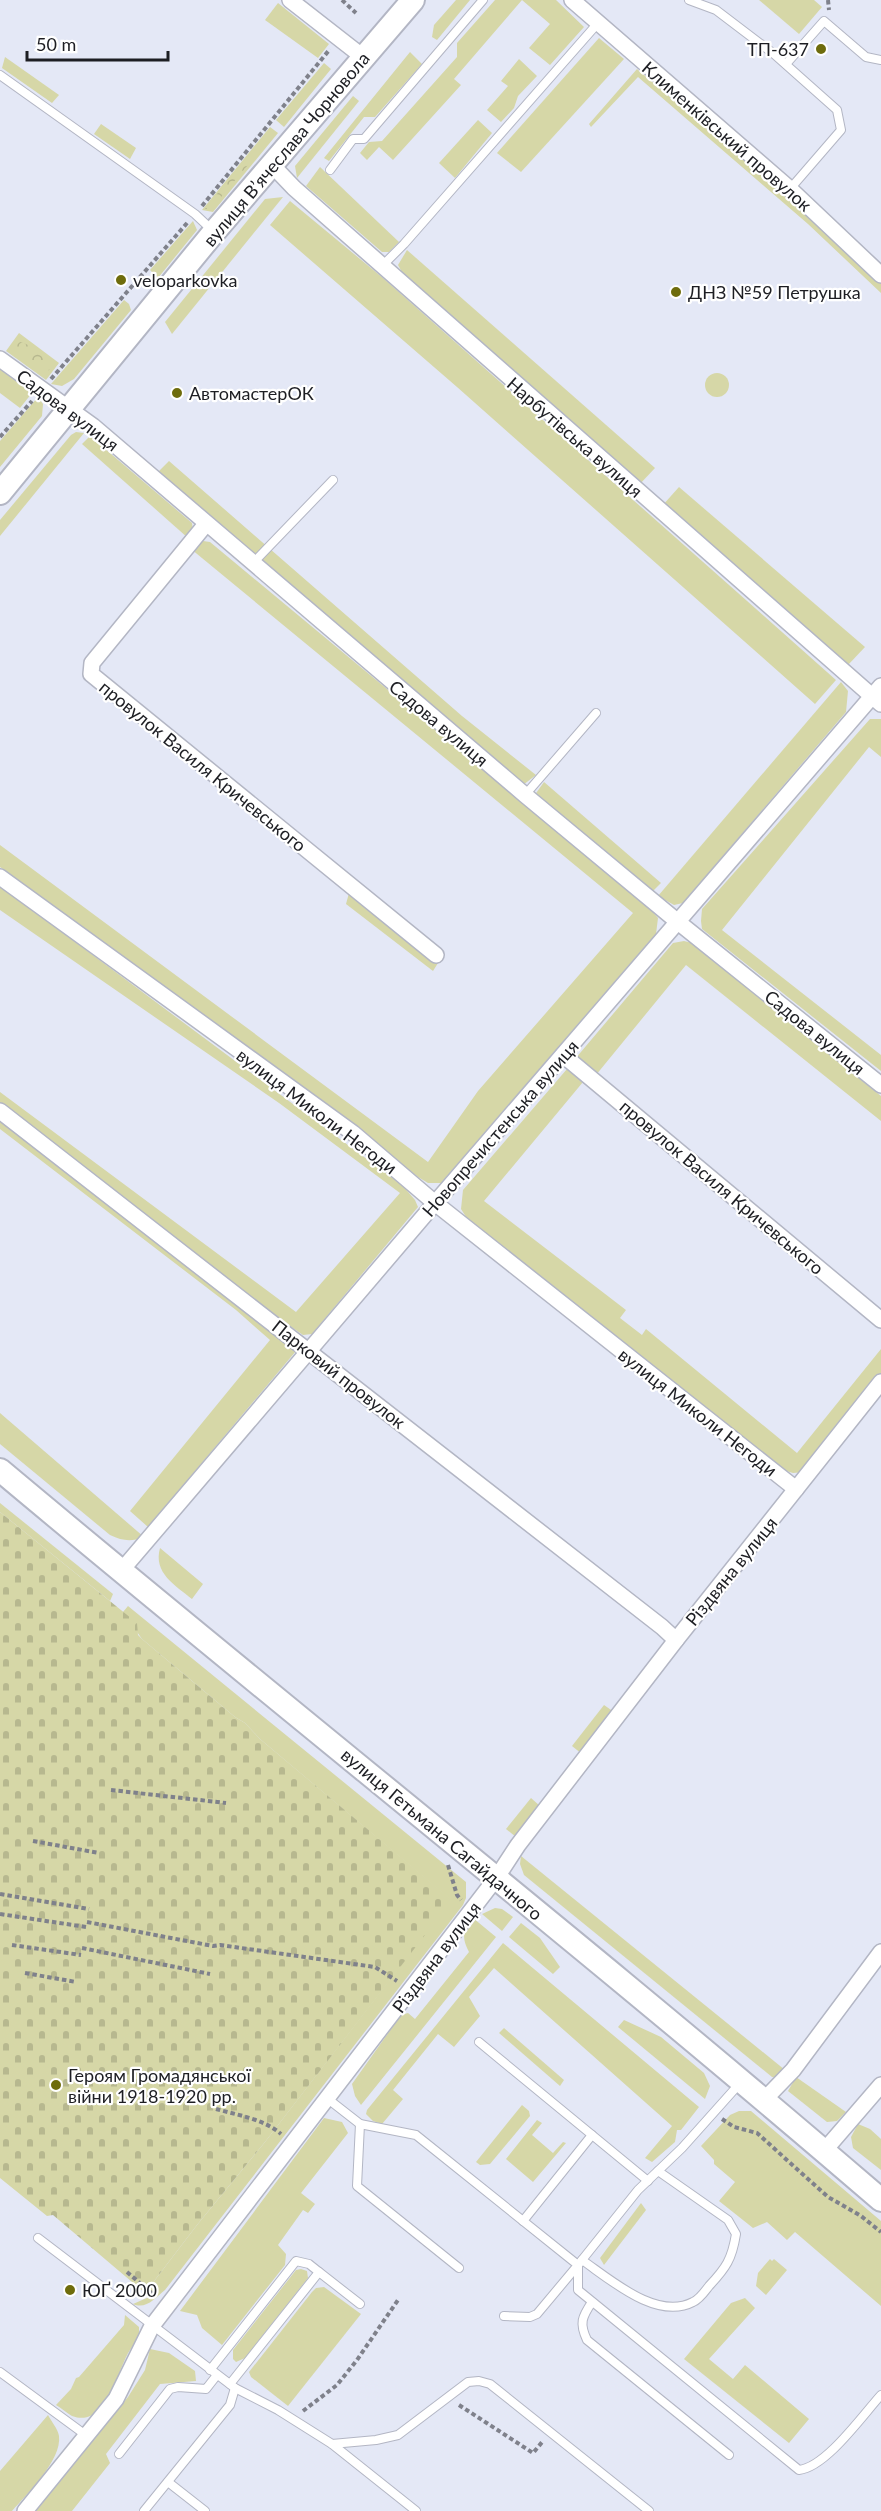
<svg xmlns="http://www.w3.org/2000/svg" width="881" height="2511" viewBox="0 0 881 2511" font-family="Lato,sans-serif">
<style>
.green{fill:#d6d7a7}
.forest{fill:url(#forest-crowns)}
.cemetery{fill:url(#cemetery-stones)}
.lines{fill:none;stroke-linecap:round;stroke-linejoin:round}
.service-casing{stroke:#b3b6c4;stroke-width:10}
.minor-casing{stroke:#b3b6c4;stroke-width:18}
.secondary-casing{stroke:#b3b6c4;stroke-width:26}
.path{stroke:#7f818b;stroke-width:4;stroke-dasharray:4.5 3;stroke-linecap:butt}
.service{stroke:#fff;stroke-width:8}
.minor{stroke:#fff;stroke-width:15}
.secondary{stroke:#fff;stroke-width:22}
.poi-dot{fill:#6e6c0c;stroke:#fff;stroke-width:2}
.labels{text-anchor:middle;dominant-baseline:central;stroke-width:4.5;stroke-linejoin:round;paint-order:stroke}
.poi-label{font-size:18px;fill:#1d1e23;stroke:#fff;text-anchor:start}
.street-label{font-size:18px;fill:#1d1e23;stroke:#fff}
</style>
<defs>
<pattern id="forest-crowns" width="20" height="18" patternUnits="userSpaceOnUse" patternTransform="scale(1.5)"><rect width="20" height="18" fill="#d6d7a7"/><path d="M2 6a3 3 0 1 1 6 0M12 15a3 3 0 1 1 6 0" fill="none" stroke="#b7b88f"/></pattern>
<pattern id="cemetery-stones" width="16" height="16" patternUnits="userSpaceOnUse" patternTransform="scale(1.5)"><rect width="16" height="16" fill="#d6d7a7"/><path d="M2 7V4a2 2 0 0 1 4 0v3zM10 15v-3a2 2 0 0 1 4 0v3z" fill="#b7b88f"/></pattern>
</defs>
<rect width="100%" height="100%" fill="#e4e8f6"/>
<g class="green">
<polygon points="456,0 470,0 437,40 432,37 434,25"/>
<polygon points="495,0 522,0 454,79 461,85 393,160 379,147 367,160 360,153 369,142 382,141 457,57 457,43"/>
<polygon points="522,0 556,0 584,27 550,65 529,48 550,24"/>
<polygon points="759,0 814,0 822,7 799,34"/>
<polygon points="278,3 329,44 318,58 265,20"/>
<polygon points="599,38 624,59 521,172 497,153"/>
<polygon points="410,52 422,64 375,117 364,117 329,161 324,158"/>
<polygon points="5,57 59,95 52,103 2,68"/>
<polygon points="519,59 537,76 518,96 514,108 501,122 487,110 508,86 501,81"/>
<polygon points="324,63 331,69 284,127 276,120"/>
<polygon points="637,69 795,203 881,284 881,293 808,224 638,77 591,127 589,124"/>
<polygon points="353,96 359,101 297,178 295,166"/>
<polygon points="478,120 492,133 455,178 439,163"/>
<polygon points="101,124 136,148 130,159 94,134"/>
<polygon points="270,127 278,133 213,212 202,210"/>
<polygon points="320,167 399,242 389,252 382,252 306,186"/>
<polygon points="283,197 172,334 165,322 265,199"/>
<polygon points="290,201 383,278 836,680 815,704 457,387 270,225"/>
<polygon points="193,221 197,230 158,278 150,270"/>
<polygon points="407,250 655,468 639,485 403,274 398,265"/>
<polygon points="124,300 129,304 131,310 74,379 62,386 51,384"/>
<polygon points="19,333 59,363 46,380 6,351"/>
<polygon points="0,369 32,393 20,408 0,393"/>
<circle cx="717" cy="385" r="12"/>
<polygon points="38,397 43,404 42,416 0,467 0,441"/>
<polygon points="76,432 84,433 0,536 0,520 71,435"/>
<polygon points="90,436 192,523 193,532 188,538 82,444"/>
<polygon points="169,461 462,716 536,775 523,785 158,472"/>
<polygon points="679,487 865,647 848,665 662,506"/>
<polygon points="203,541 210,542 647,905 658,918 656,934 441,1183 428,1183 418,1177 366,1136 0,867 0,845 428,1162 478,1091 633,913 191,549"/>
<polygon points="841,682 848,691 846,712 683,903 674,905 658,896"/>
<polygon points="870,719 881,719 881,757 869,747 722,930 881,1055 881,1071 702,929 701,921 702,909"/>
<polygon points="544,782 661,883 652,892 534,796"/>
<polygon points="0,886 403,1186 415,1200 418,1207 312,1334 303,1335 261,1306 0,1103 0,1092 296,1312 400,1193 279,1103 0,910"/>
<polygon points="349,893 438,963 433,971 346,904"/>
<polygon points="684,941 692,943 881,1096 881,1121 686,965 596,1075 575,1059 673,943"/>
<polygon points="567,1069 583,1082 484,1201 626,1310 620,1318 642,1335 646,1329 797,1453 881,1349 881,1374 804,1472 793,1473 783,1470 468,1220 461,1209 463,1190"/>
<polygon points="0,1120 296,1351 148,1527 130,1511 270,1340 236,1310 0,1129"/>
<path d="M0,1413L144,1537C131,1542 123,1541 110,1535L0,1444Z"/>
<polygon points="0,1503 113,1594 110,1601 0,1512"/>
<path d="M160,1548L203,1584L192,1599C175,1585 153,1573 160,1548Z"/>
<path d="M128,1606L466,1882V1898L463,1905L165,2290C155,2298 146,2310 133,2304L149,2297L145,2293L197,2225L265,2142L451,1900L260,1739L245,1723L235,1717L142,1639L123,1612Z"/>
<polygon points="604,1705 614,1712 582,1754 572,1746"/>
<polygon points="531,1798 540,1806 516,1837 506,1829"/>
<polygon points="521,1856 785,2070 777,2078 772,2077 524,1875 520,1864"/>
<polygon points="495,1908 502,1909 513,1917 502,1931 482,1914"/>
<path d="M473,1918L496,1937L361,2105L355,2096L352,2084L401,2015L408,2013L415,2019L469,1952C461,1937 463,1930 473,1918Z"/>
<polygon points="521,1923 540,1938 560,1967 553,1974 509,1937"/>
<polygon points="503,1943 699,2107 681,2130 677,2130 675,2142 652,2162 645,2158 672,2126 494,1968 469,1997 480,2016 454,2047 438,2034 393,2090 403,2099 382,2124 373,2121 366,2114 367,2110"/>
<polygon points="624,2020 661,2037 704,2073 710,2086 705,2099 618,2027"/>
<polygon points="504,2028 564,2080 560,2086 499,2033"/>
<polygon points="796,2077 846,2112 837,2121 827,2122 788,2091"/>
<polygon points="522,2105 529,2111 530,2116 490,2164 480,2165 476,2162"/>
<polygon points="739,2111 751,2111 881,2221 881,2306 795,2232 787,2240 767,2222 753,2228 719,2201 735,2182 714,2164 714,2160 701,2146 730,2115"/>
<polygon points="324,2118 342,2122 348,2133 301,2193 315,2204 308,2213 303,2210 278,2245 286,2254 285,2265 222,2345 202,2328 197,2315 180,2311"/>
<polygon points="537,2120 542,2123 532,2135 553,2153 563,2142 566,2143 533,2182 506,2159"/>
<polygon points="858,2124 870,2129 881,2139 881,2170 853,2148 851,2137"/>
<polygon points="641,2203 646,2210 604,2265 600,2258"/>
<polygon points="770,2259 772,2261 774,2259 787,2270 766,2295 756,2286 758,2273"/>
<polygon points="301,2269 307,2271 308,2278 245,2358 236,2362 233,2359 233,2350 296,2270"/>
<polygon points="324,2287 361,2314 288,2406 251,2377 249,2372 312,2292 316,2288"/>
<polygon points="745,2298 755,2308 709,2359 733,2379 745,2365 809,2419 789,2443 684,2359 731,2303"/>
<path d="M125,2315L139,2327V2339C136,2343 132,2346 130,2350C117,2369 108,2429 72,2416C67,2413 61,2408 56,2405L71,2389L76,2378L79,2377L124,2325Z"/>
<polygon points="150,2349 169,2353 195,2371 196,2381 160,2384 106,2454 110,2463 72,2511 36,2511 128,2397 145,2370"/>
<path d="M48,2415C51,2421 58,2429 59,2436C62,2460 27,2494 12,2511H0V2471Z"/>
</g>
<g class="forest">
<polygon points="262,143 262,148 211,209 205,209 242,163"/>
<path d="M20,342C32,345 44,354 52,363L49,370L43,373L20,358L11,349Z"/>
</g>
<polygon class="cemetery" points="0,1512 137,1623 138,1635 142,1639 235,1717 245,1723 260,1739 452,1900 265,2142 197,2225 145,2293 53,2215 47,2216 0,2178"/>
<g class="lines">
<defs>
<g id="service">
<polyline points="689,0 716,10 774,54 837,110 841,130 790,189"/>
<polyline points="786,64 824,21 866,57 881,60"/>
<polyline points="0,75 195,214 212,230"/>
<polyline points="330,170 353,139 364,139 483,0"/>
<polyline points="382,266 404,244 598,23"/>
<polyline points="253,563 333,480"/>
<polyline points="525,795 596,713"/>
<polyline points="479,2042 648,2181"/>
<path d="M741,2082L682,2148L638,2190L578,2265V2290L799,2470C826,2467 862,2416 881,2395"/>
<polyline points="328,2099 360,2124 416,2135 578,2265 537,2314 530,2317 504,2316"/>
<polyline points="360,2124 357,2186 459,2268"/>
<polyline points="523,2221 592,2135"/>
<polyline points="38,2238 235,2388 278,2410 332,2444 416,2511"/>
<path d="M582,2260C611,2280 657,2321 693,2302C700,2299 705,2291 709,2286C726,2268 732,2259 736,2234L728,2220L658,2171"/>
<polyline points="319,2272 360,2304"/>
<path d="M592,2302C582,2317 579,2323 587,2340L729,2455"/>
<polyline points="210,2370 296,2261 309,2264 319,2272 230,2384"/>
<polyline points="0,2372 87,2436"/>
<polyline points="332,2444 376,2440 398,2435 468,2382 479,2381 490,2384 649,2511"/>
<polyline points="119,2454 170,2389 178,2387 206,2389 217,2375"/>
<polyline points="168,2482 205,2511"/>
<polyline points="144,2511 230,2405 235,2388"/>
</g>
<g id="minor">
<polyline points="290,0 363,57"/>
<polyline points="572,0 790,189 881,275"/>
<polyline points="273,166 294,188 881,704"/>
<polyline points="0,359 93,426 525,795 678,922 881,1085"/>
<polyline points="206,524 92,663 91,674 436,955"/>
<polyline points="0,877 353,1133 435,1203 796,1489"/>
<polyline points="563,1055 881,1320"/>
<polyline points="0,1111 662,1627 676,1640"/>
<polyline points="121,1571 435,1203 881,686"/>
<polyline points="764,2100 793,2070 881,1952"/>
<polyline points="824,2151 881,2085"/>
<polyline points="25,2511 116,2399 152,2326 497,1877 518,1845 676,1640 881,1382"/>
</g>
<g id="secondary">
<polyline points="0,493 214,232 413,0"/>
<path d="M0,1470C292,1715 592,1951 881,2200"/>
</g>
</defs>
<use href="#service" class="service-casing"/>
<use href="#minor" class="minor-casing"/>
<use href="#secondary" class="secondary-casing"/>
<g class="path">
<polyline points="342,0 356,13"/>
<polyline points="828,0 829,10"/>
<polyline points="202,206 330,49"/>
<polyline points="51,379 188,222"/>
<polyline points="0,437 32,401"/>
<polyline points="111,1790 226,1803"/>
<polyline points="33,1841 99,1853"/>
<polyline points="448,1865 457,1895 461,1900"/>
<polyline points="0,1894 89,1909"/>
<polyline points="0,1914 86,1927"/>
<polyline points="87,1922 213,1946 220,1945 375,1967 397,1981"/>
<polyline points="12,1945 81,1955"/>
<polyline points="82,1948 210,1974"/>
<polyline points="25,1973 76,1982"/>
<path d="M216,2109C237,2115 264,2119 281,2134"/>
<polyline points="722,2119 734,2127 757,2133 828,2197 861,2216 881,2232"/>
<polyline points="127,2272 155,2296"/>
<polyline points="459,2405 533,2453 543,2441"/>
<polyline points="303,2411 337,2385 357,2360 398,2300"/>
</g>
<use href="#service" class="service"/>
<use href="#minor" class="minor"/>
<use href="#secondary" class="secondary"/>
</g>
<g class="poi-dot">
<circle cx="821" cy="49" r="6"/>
<circle cx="121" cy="280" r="6"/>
<circle cx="676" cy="292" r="6"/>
<circle cx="177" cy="393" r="6"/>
<circle cx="56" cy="2085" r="6"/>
<circle cx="70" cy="2290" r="6"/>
</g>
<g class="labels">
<g class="poi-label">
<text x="809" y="49" text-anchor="end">ТП-637</text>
<text x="133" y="280">veloparkovka</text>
<text x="688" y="292">ДНЗ №59 Петрушка</text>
<text x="189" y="393">АвтомастерОК</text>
<text x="68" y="2075">Героям Громадянської<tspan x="68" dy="21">війни 1918-1920 рр.</tspan></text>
<text x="82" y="2290">ЮҐ 2000</text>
</g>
<g class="street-label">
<text transform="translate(727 136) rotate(41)">Клименківський провулок</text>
<text transform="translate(286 149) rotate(-50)">вулиця Вʼячеслава Чорновола</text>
<text transform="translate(68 410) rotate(37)">Садова вулиця</text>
<text transform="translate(575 437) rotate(41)">Нарбутівська вулиця</text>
<text transform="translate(439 723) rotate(40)">Садова вулиця</text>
<text transform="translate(203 766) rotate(39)">провулок Василя Кричевського</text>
<text transform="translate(815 1032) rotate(39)">Садова вулиця</text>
<text transform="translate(317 1111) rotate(37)">вулиця Миколи Негоди</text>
<text transform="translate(500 1128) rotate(-49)">Новопречистенська вулиця</text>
<text transform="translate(722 1187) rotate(40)">провулок Василя Кричевського</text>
<text transform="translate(339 1374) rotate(38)">Парковий провулок</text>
<text transform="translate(698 1412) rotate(38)">вулиця Миколи Негоди</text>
<text transform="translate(731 1571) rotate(-51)">Різдвяна вулиця</text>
<text transform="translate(442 1834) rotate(40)">вулиця Гетьмана Сагайдачного</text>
<text transform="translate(436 1957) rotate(-53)">Різдвяна вулиця</text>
</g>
</g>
<path d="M27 51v9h141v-9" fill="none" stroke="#1d1e23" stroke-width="3"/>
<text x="36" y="51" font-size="18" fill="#1d1e23" stroke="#ffffff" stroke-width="4.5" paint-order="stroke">50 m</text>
</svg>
